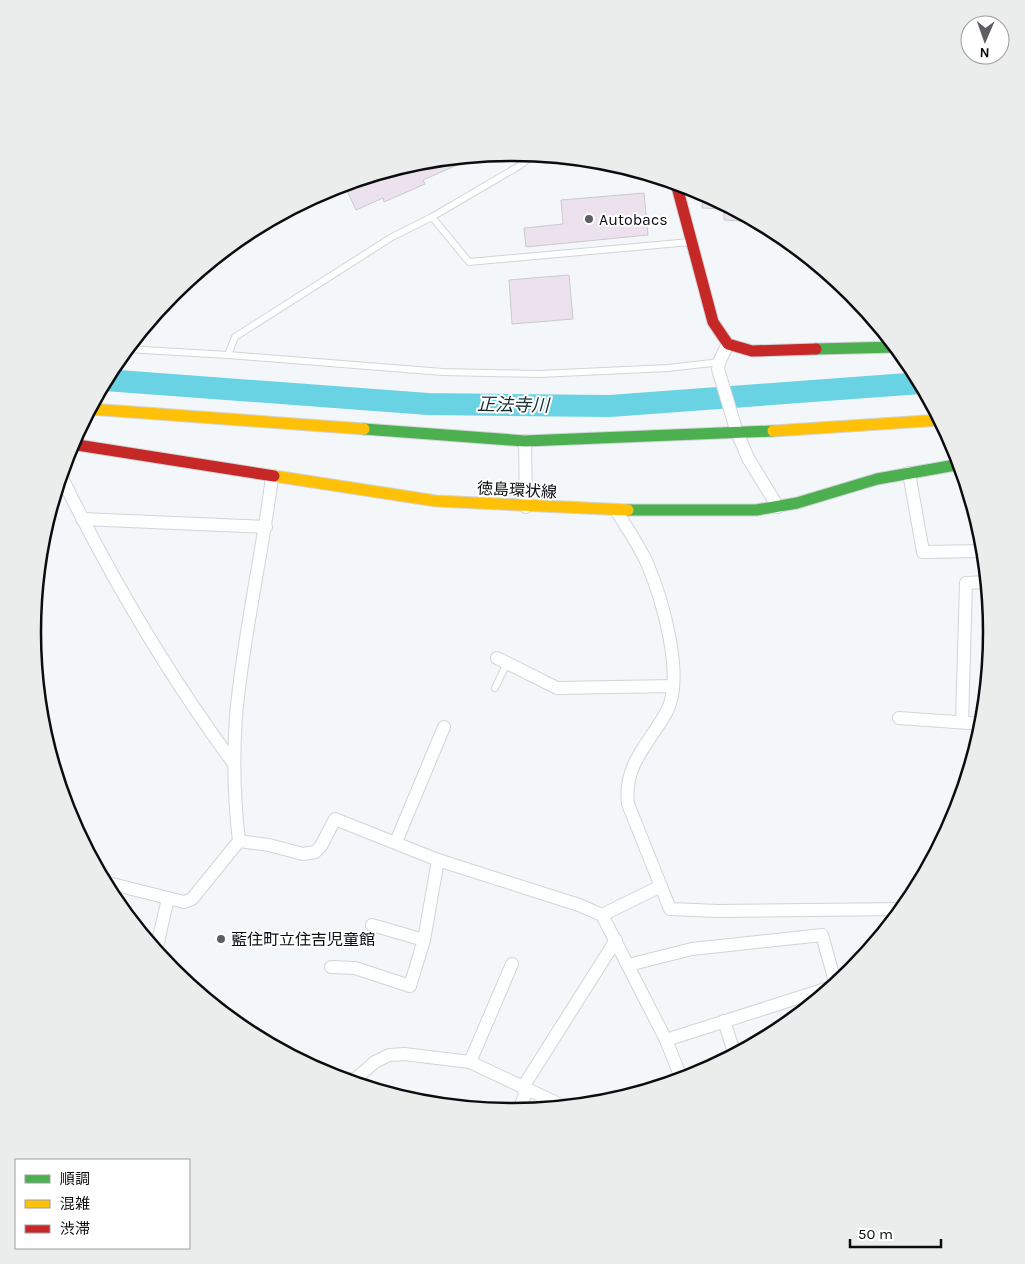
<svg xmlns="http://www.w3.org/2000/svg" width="1025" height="1264" viewBox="0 0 1025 1264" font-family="Karla,'Noto Sans JP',sans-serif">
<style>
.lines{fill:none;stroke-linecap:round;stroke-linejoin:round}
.river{stroke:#69d3e3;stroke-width:22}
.building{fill:#ebe2ee;stroke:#cacacc}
.lane-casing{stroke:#d2d4d7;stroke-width:8}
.street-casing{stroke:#d2d4d7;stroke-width:14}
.fast-casing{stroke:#d2d4d7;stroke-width:13}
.slow-casing{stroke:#d2d4d7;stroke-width:13}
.jam-casing{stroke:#d2d4d7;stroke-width:13}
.lane{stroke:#fdfefe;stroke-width:6}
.street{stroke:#fdfefe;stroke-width:12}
.fast{stroke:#4caf50;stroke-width:11}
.slow{stroke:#ffc107;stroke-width:11}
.jam{stroke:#c62828;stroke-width:11}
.poi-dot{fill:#5c5e61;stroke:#fff;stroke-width:2}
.labels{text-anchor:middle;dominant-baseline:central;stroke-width:4;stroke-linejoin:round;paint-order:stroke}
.poi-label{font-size:16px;fill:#0a0c0e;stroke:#fff;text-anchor:start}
.street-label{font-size:16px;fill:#0a0c0e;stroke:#fff}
.water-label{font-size:18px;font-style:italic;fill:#162d31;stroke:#fff}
.rim{fill:none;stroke:#0a0c0e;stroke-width:2.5}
</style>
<rect width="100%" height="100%" fill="#f4f7fa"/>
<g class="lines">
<polyline class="river" points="105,380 428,404 610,406 921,383"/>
</g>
<g class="building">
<polygon points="462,157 464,162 423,180 425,184 384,202 383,198 356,210 344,184 419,161"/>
<polygon points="703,192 758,222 724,220 724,209 702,208"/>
<polygon points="644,193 648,235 526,247 524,228 563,224 561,200"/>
<polygon points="569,275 573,319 512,324 509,280"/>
</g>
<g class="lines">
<defs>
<g id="lane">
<polyline points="432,217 519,166 535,154"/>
<polyline points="127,349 228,355 235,337 392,237 432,217 469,262 690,242"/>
<polyline points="228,355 443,372 539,374 668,368 712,363 720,360"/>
<polyline points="495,688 507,663"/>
</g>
<g id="street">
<polyline points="728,344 720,360 718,369 735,426"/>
<polyline points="737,432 748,458 778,507"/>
<polyline points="525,441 526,507"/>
<polyline points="909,473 923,552 985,551"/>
<path d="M61,476C111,578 166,672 234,764"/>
<path d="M616,510C626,527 639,545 647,563C662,598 685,676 667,711C650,743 623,764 628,804L670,909L718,911L903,909"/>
<polyline points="82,519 266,527"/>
<polyline points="497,658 557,688 673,686"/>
<polyline points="899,718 983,724"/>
<polyline points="962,722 966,583 988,582"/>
<polyline points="239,841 269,845 303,854 315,852 321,846 335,819 438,860 579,905 602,915 666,1040 682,1080"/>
<polyline points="396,842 444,727"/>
<path d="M104,882L184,902L192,899L239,841C234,799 233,758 236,716C243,636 262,557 272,477"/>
<polyline points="602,915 661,886"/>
<polyline points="372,925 424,940"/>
<polyline points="156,951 168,898"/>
<polyline points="628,965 692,949 822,935 836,985"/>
<polyline points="331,967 355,968 410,986 424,940 438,860"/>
<polyline points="724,1021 735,1055"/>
<polyline points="666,1040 835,986"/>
<polyline points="470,1062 512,964"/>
<polyline points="329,1075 354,1080 375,1062 389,1055 404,1054 470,1062 565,1107"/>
<polyline points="518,1111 525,1095 523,1087 616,940"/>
</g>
<g id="fast">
<polyline points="816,349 897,347"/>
<polyline points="364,429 525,441 773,431"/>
<polyline points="628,510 756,510 797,503 877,479 961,464"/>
</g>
<g id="slow">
<polyline points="90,409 364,429"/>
<polyline points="773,431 941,420"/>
<polyline points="274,476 436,501 628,510"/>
</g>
<g id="jam">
<polyline points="676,183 713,322 728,344 752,351 816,349"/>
<polyline points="71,444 274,476"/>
</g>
</defs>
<use href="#lane" class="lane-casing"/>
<use href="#street" class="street-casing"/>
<use href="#fast" class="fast-casing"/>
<use href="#slow" class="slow-casing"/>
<use href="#jam" class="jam-casing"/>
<use href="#lane" class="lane"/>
<use href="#street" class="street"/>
<use href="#fast" class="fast"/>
<use href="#slow" class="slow"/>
<use href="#jam" class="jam"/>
</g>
<g class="poi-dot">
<circle cx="589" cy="219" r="5"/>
<circle cx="221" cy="939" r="5"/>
</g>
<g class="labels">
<g class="poi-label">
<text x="599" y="219">Autobacs</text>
<text x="231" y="939">藍住町立住吉児童館</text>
</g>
<g class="street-label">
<text transform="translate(517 490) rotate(3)">徳島環状線</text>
</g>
<g class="water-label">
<text transform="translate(513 405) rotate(1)">正法寺川</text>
</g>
</g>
<path d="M0 0H1025V1264H0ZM41 632a471 471 0 1 1 942 0a471 471 0 1 1-942 0Z" fill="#ebecec" fill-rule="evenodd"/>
<path class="rim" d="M41 632a471 471 0 1 1 942 0a471 471 0 1 1-942 0Z"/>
<rect x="15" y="1159" width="175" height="90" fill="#ffffff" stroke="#9d9e9f"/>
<rect x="25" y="1175" width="25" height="8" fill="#4caf50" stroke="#9d9e9f"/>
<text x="60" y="1184" font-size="15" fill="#0a0c0e">順調</text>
<rect x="25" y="1200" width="25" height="8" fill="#ffc107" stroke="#9d9e9f"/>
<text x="60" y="1209" font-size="15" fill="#0a0c0e">混雑</text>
<rect x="25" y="1225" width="25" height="8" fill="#c62828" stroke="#9d9e9f"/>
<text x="60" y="1234" font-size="15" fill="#0a0c0e">渋滞</text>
<g transform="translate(985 40) rotate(182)"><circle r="24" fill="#ffffff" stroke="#9d9e9f"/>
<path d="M0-4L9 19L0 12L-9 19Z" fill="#5c5e61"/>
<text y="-8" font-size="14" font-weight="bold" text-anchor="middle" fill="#0a0c0e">N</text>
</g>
<path d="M850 1239v8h91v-8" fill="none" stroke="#0a0c0e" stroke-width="2.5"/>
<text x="858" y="1239" font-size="15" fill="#0a0c0e" stroke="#ffffff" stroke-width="4" paint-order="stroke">50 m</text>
</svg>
